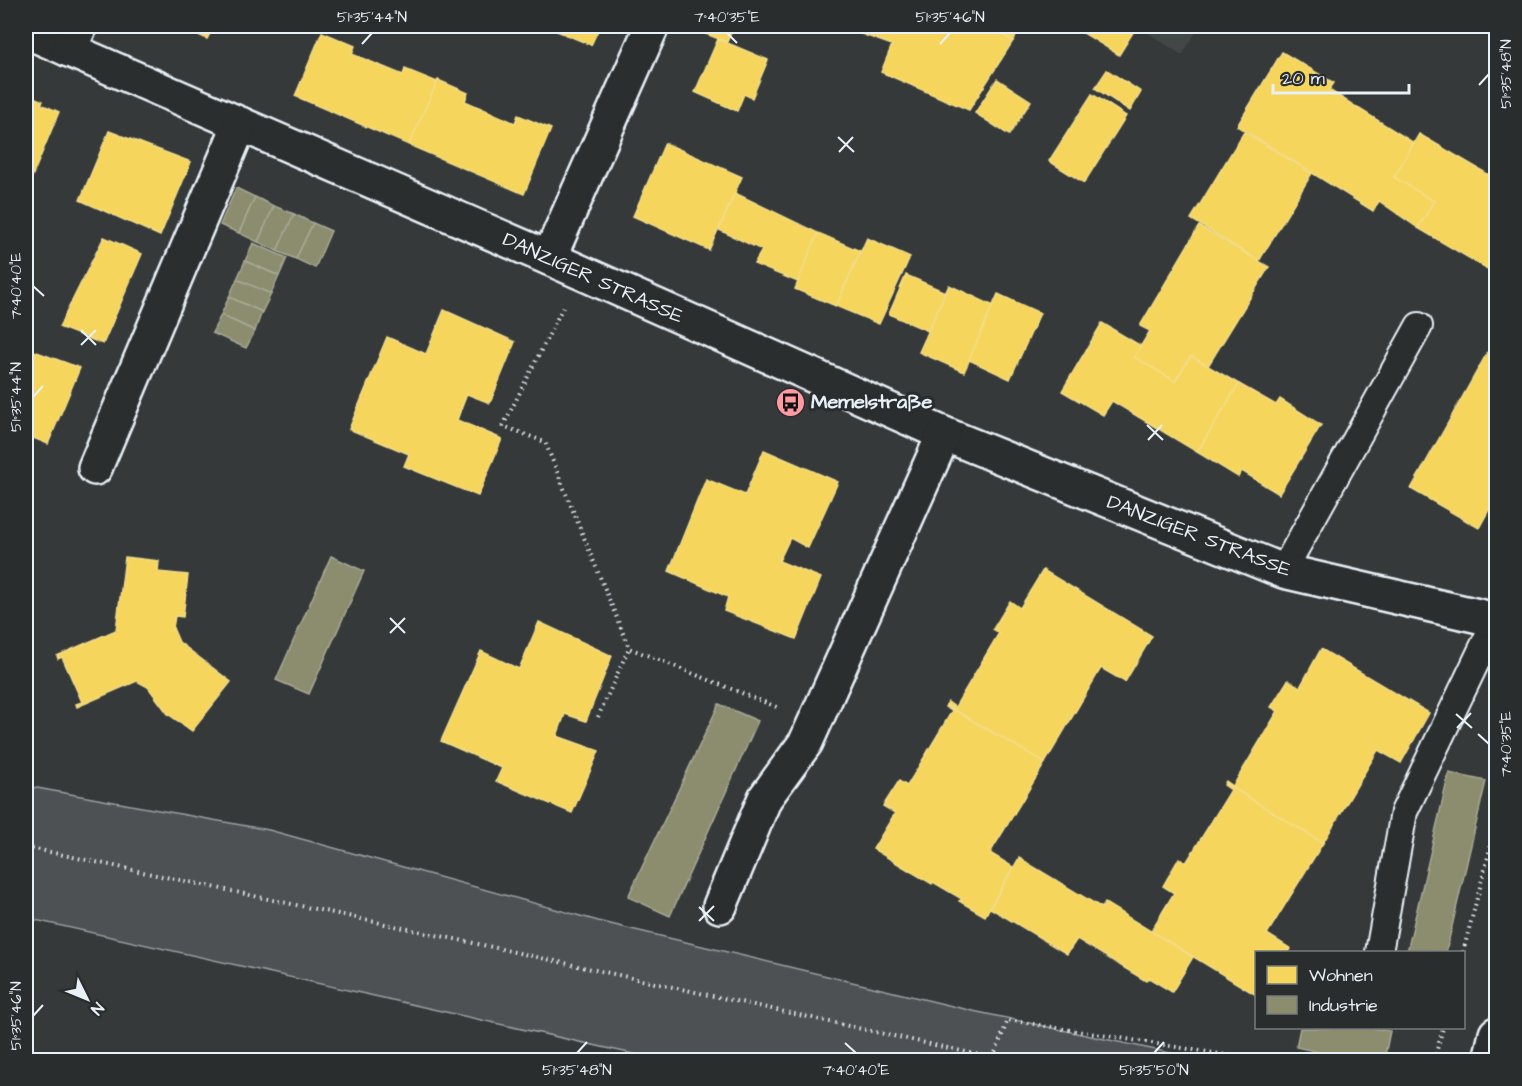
<svg xmlns="http://www.w3.org/2000/svg" width="1522" height="1086" viewBox="0 0 1522 1086" font-family="'Architects Daughter',sans-serif">
<style>
.built{fill:#424647}
.green{fill:#4d5152;stroke:#9aa1a5;stroke-width:1.5}
.homes{fill:#f6d55c;stroke:#f2dd8b;stroke-width:1.5}
.industry{fill:#8c8c6e;stroke:#a8aa97;stroke-width:1.5}
.lines{fill:none;stroke-linecap:round;stroke-linejoin:round}
.lane-casing{stroke:#e8f1f8;stroke-width:30}
.street-casing{stroke:#e8f1f8;stroke-width:38}
.path{stroke:#e8f1f8;stroke-width:4;stroke-dasharray:1.5 4.5;stroke-linecap:butt}
.lane{stroke:#2a2d2e;stroke-width:26}
.street{stroke:#2a2d2e;stroke-width:33}
.ticks{fill:none;stroke:#e8f1f8;stroke-width:2}
.labels{text-anchor:middle;dominant-baseline:central;stroke-width:6;stroke-linejoin:round;paint-order:stroke}
.street-label{font-size:20px;fill:#e8f1f8;stroke:#2a2d2e}
.poi-label{font-size:20px;font-weight:bold;fill:#e8f1f8;stroke:#2a2d2e;text-anchor:start}
.neatline{fill:none;stroke:#e8f1f8;stroke-width:2}
.ticks-label{font-size:15px;text-anchor:middle;fill:#e8f1f8}
</style>
<rect width="100%" height="100%" fill="#35393a"/>
<filter id="ink" filterUnits="userSpaceOnUse"><feTurbulence type="fractalNoise" baseFrequency=".0167" numOctaves="2"/><feDisplacementMap in="SourceGraphic" scale="12" xChannelSelector="R" yChannelSelector="G"/><feConvolveMatrix kernelMatrix="1 2 1 2 8 2 1 2 1" color-interpolation-filters="sRGB"/></filter>
<g filter="url(#ink)">
<polygon class="built" points="1149,26 1200,26 1182,55 1145,31"/>
<polygon class="green" points="26,786 269,830 602,922 973,1011 1203,1060 660,1060 26,918"/>
<g class="homes">
<polygon points="180,26 214,26 207,39"/>
<polygon points="545,26 600,26 591,45"/>
<polygon points="694,26 734,26 727,42 693,29"/>
<polygon points="839,26 859,26 856,32"/>
<polygon points="859,26 989,26 1013,41 969,110 881,72 892,45 856,32"/>
<polygon points="989,26 1023,26 1013,41"/>
<polygon points="1072,26 1137,26 1119,55"/>
<polygon points="322,32 355,46 352,54 403,75 405,69 437,82 409,145 295,96"/>
<polygon points="718,39 768,60 752,98 744,94 737,111 695,92"/>
<polygon points="1282,52 1334,83 1329,90 1414,143 1394,177 1434,201 1418,228 1379,201 1373,211 1237,126"/>
<polygon points="1107,70 1141,92 1130,111 1095,88"/>
<polygon points="997,79 1031,101 1009,135 975,113"/>
<polygon points="438,80 468,93 465,101 515,123 518,115 551,129 524,194 409,145"/>
<polygon points="26,94 43,101 41,104 59,112 32,177 26,174"/>
<polygon points="1092,94 1126,116 1084,183 1049,161"/>
<polygon points="109,131 191,162 160,236 80,200"/>
<polygon points="1244,132 1312,173 1259,261 1191,219"/>
<polygon points="1419,134 1496,179 1496,274 1418,228 1434,201 1394,177"/>
<polygon points="665,143 742,177 709,250 633,216"/>
<polygon points="735,193 818,233 798,282 754,264 762,250 719,230"/>
<polygon points="1199,226 1269,267 1208,366 1191,356 1175,381 1134,357 1150,331 1140,326"/>
<polygon points="818,233 860,251 836,306 795,289"/>
<polygon points="104,237 142,254 103,344 59,327"/>
<polygon points="867,238 910,257 879,324 836,306"/>
<polygon points="906,275 945,292 928,331 889,314"/>
<polygon points="949,285 994,306 964,372 919,352"/>
<polygon points="998,294 1040,313 1010,379 969,360"/>
<polygon points="444,310 515,342 490,403 467,394 457,420 502,439 478,496 404,466 409,454 349,429 387,337 426,354"/>
<polygon points="1102,323 1141,346 1134,357 1175,381 1191,356 1239,384 1197,452 1112,401 1103,415 1062,391"/>
<polygon points="1496,338 1496,359 1487,353"/>
<polygon points="26,348 80,368 48,444 26,435"/>
<polygon points="1487,353 1496,359 1496,497 1479,528 1411,489"/>
<polygon points="1239,384 1276,405 1280,399 1321,425 1279,494 1242,471 1238,477 1197,452"/>
<polygon points="764,450 838,482 808,548 790,538 779,561 821,578 796,639 724,611 728,597 669,571 706,479 745,495"/>
<polygon points="125,557 159,561 158,572 188,575 183,617 175,616 173,628 179,642 231,682 192,731 168,714 148,687 137,681 77,707 76,704 82,702 62,657 58,659 57,656 116,630"/>
<polygon points="1043,570 1152,636 1125,682 1101,668 1045,763 946,705 948,702 955,707 999,633 993,629 1010,601 1020,608"/>
<polygon points="539,622 612,656 586,721 565,714 557,736 599,751 572,813 496,781 502,768 441,741 481,651 519,669"/>
<polygon points="1321,649 1429,713 1401,763 1378,750 1323,843 1225,783 1226,781 1233,786 1278,711 1271,707 1288,680 1300,687"/>
<polygon points="946,705 1045,763 990,853 1013,867 985,916 959,901 962,899 933,882 932,884 873,849 895,813 883,806 899,781 907,786 952,711 945,707"/>
<polygon points="1225,783 1323,843 1267,934 1291,949 1288,952 1256,952 1256,995 1151,931 1174,893 1163,886 1179,858 1186,863 1231,790 1224,785"/>
<polygon points="1019,858 1102,908 1105,903 1193,957 1172,992 1149,978 1146,981 1077,939 1067,954 990,908"/>
</g>
<g class="industry">
<polygon points="236,188 255,197 239,233 220,225"/>
<polygon points="255,197 274,206 258,242 239,233"/>
<polygon points="274,206 294,214 277,251 258,242"/>
<polygon points="294,214 313,223 296,259 277,251"/>
<polygon points="313,223 331,231 315,268 296,259"/>
<polygon points="253,243 287,258 279,276 245,261"/>
<polygon points="245,261 279,276 271,294 237,279"/>
<polygon points="237,279 271,294 262,312 229,297"/>
<polygon points="229,297 262,312 255,331 221,315"/>
<polygon points="221,315 255,331 246,348 212,333"/>
<polygon points="331,556 364,571 309,694 276,680"/>
<polygon points="719,704 758,721 670,916 628,897"/>
<polygon points="1449,773 1486,781 1446,952 1407,952"/>
<polygon points="1300,1028 1373,1028 1390,1031 1384,1060 1355,1060 1296,1047"/>
</g>
<g class="lines">
<defs>
<g id="lane">
<polyline points="1283,571 1419,326"/>
<polyline points="1379,952 1404,812 1496,620"/>
</g>
<g id="street">
<polyline points="26,31 549,258 944,434 1283,571 1496,620"/>
<polyline points="69,50 80,26"/>
<polyline points="549,258 652,26"/>
<polyline points="95,468 240,124"/>
<polyline points="720,906 765,798 806,742 944,434"/>
<polyline points="1490,1060 1496,1034"/>
</g>
</defs>
<use href="#lane" class="lane-casing"/>
<use href="#street" class="street-casing"/>
<g class="path">
<polyline points="563,307 503,426 545,442 629,648 779,708"/>
<polyline points="598,717 629,648"/>
<polyline points="26,847 492,947 1002,1060"/>
<polyline points="1463,952 1496,826"/>
<polyline points="993,1058 1008,1020 1257,1060"/>
<polyline points="1434,1060 1443,1028"/>
</g>
<use href="#lane" class="lane"/>
<use href="#street" class="street"/>
</g>
</g>
<path class="ticks" d="M727,33L737,43M362,44L372,33M940,44L950,33M1479,85L1489,74M838,137L854,152M839,152L853,137M33,286L44,296M81,330L96,345M81,345L96,330M33,397L43,386M1147,425L1163,440M1148,440L1162,425M390,618L405,633M390,633L405,618M1456,714L1472,728M1457,728L1471,713M1478,734L1489,744M699,907L714,921M699,921L714,906M33,1016L43,1005M845,1043L856,1053M577,1053L587,1042M1154,1053L1164,1042"/>
<defs>
<symbol id="bus-disc" viewBox="-11 -11 22 22"><circle r="9.5" fill="#ff9aa2" stroke="#2a2d2e"/><path d="M-5-6H5V4H4V6H2V4H-2V6H-4V4H-5ZM-3.5-4V0h7V-4ZM-3.5 1.2v1.5H-2V1.2ZM2 1.2v1.5H3.5V1.2Z" fill="#111"/></symbol>
</defs>
<g fill-rule="evenodd">
<use href="#bus-disc" x="774" y="386" width="33" height="33"/>
</g>
<g class="labels">
<g class="street-label">
<text transform="translate(593 278) rotate(24)">DANZIGER STRASSE</text>
<text transform="translate(1199 536) rotate(21)">DANZIGER STRASSE</text>
</g>
<g class="poi-label">
<text x="811" y="402">Memelstraße</text>
</g>
</g>
<rect width="1522" height="1086" fill="none" stroke="#2a2d2e" stroke-width="66"/>
<rect x="1255" y="951" width="210" height="78" fill="#2a2d2e" stroke="#767b7f" stroke-width="1.5"/>
<rect x="1267" y="966" width="30" height="18" fill="#f6d55c" stroke="#767b7f" stroke-width="1.5"/>
<text x="1309" y="981" font-size="18" fill="#e8f1f8">Wohnen</text>
<rect x="1267" y="996" width="30" height="18" fill="#8c8c6e" stroke="#767b7f" stroke-width="1.5"/>
<text x="1309" y="1011" font-size="18" fill="#e8f1f8">Industrie</text>
<g transform="translate(87 999) rotate(133)" stroke="#2a2d2e" stroke-width="4.5" paint-order="stroke">
<path d="M0-4.5L10 22L0 15L-10 22Z" fill="#e8f1f8"/>
<text y="-9" font-size="16" font-weight="bold" text-anchor="middle" fill="#e8f1f8">N</text>
</g>
<path d="M1273 84v9h136v-9" fill="none" stroke="#e8f1f8" stroke-width="3"/>
<text x="1282" y="84" font-size="18" fill="#e8f1f8" stroke="#2a2d2e" stroke-width="4.5" paint-order="stroke">20 m</text>
<rect x="33" y="33" width="1456" height="1020" class="neatline"/>
<g class="ticks-label">
<text x="372" y="22">51°35'44"N</text>
<text x="727" y="22">7°40'35"E</text>
<text x="950" y="22">51°35'46"N</text>
<text transform="translate(1506 74) rotate(-90)" y="5">51°35'48"N</text>
<text transform="translate(16 286) rotate(-90)" y="5">7°40'40"E</text>
<text transform="translate(16 397) rotate(-90)" y="5">51°35'44"N</text>
<text transform="translate(1506 744) rotate(-90)" y="5">7°40'35"E</text>
<text transform="translate(16 1016) rotate(-90)" y="5">51°35'46"N</text>
<text x="577" y="1075">51°35'48"N</text>
<text x="856" y="1075">7°40'40"E</text>
<text x="1154" y="1075">51°35'50"N</text>
</g>
</svg>
